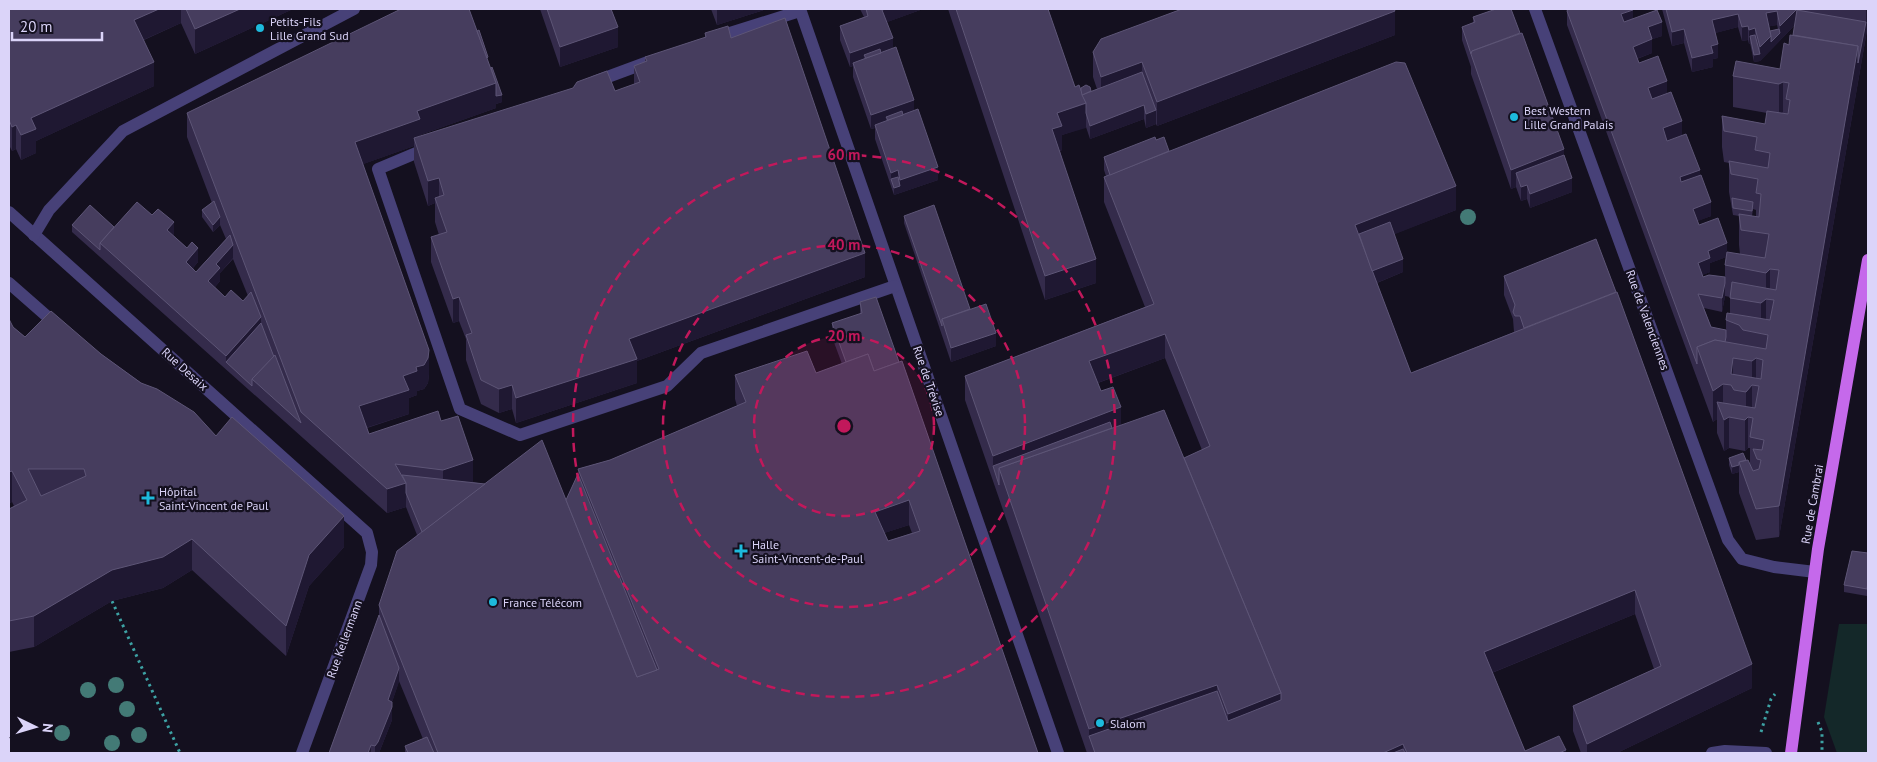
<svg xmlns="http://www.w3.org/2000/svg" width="1877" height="762" viewBox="0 0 1877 762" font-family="'PT Sans',sans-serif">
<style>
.green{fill:#142829}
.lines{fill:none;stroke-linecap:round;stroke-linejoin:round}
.path{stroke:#3da2a4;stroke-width:3;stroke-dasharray:2.5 4;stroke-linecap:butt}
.minor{stroke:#474178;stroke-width:12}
.major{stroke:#c569eb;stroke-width:12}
.tree{fill:#437a76}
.wall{fill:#342b4b;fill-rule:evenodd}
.shaded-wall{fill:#1f1832}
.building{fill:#463d5e;stroke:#5d5576;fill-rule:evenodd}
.ring{fill:none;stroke:#c2185b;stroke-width:2.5;stroke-dasharray:9 6}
.poi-dot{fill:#1dbadc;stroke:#14101f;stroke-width:2}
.labels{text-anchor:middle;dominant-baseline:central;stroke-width:4.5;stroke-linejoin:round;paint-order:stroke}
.poi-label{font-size:12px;fill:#dbd4f9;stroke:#14101f;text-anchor:start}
.street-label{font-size:12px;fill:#dbd4f9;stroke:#14101f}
.centre{fill:#c2185b;stroke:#14101f;stroke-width:2.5}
.ring-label{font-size:15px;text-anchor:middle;font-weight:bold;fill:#c2185b;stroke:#14101f;stroke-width:4.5;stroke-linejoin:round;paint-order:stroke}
</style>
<rect width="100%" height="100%" fill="#14101f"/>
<polygon class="green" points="1839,624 1868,624 1868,753 1837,753 1824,717"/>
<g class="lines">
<g class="path">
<polyline points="112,601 180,753"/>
<polyline points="1818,722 1822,732 1822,753"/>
<polyline points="1761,732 1771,699 1775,694"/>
</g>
<g class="minor">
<polyline points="800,9 1058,753"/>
<polyline points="1535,9 1728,540 1742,559 1774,567 1815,572"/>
<polyline points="714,38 800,11"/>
<polyline points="594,82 648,62"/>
<polyline points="428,148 378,169 460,409 520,435 667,386 701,353 895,286"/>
<polyline points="9,212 367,533 372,552 371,565 302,753"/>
<polyline points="34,235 49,210 123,131 354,9"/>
<polyline points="9,283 58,326"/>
<polyline points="1712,753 1725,751 1766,753"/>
</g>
<polyline class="major" points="1791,753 1818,549 1868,260"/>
</g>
<g class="tree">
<circle cx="1468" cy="217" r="8"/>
<circle cx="116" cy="685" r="8"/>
<circle cx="88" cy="690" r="8"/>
<circle cx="127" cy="709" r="8"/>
<circle cx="62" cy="733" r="8"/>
<circle cx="139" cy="735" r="8"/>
<circle cx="112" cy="743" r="8"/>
</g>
<g class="wall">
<polygon points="9,9 293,9 195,54 181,23 144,40 154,86 36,141 36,153 21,160 16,149 12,151 9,145"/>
<polygon points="540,9 611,9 618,47 560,67"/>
<polygon points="711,9 767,9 717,25"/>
<polygon points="860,9 923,9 887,22 893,48 938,180 894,195 875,139 875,128 871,129 853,77 853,66 850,67 840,40 840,26 864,17"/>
<polygon points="948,9 1048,9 1075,87 1081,90 1091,91 1097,89 1093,77 1093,52 1395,35 1157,126 1156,124 1146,128 1144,119 1090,139 1086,127 1062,135 1062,150 1060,151 1096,283 1045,300"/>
<path d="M1662,9H1868V22L1866,36L1779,537L1756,540L1739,493V472L1732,474L1729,465V458L1746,460L1750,465V448H1748L1745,451L1729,448L1724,451L1717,433V419L1713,422L1567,25V11L1633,18L1662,36L1652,39V53L1637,59L1639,63L1667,93L1682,135L1666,140L1700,175L1711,216L1697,221L1699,225L1727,253L1740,254L1739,245V216L1733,215L1729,192V163L1724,162L1722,147V116L1765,124L1767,113L1733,107V76L1780,69L1793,35L1795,25L1760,61L1754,62L1750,43L1749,44L1748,40L1742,41L1738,27L1715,33L1718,58L1713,59V67L1692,72L1684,43L1672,46ZM1777,25L1778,29L1770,31L1769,26ZM1753,209L1756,210V217L1752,216ZM1726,257L1725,265V277H1703L1702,275L1710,272V263ZM1725,296L1730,297V313L1726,320V330L1711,327L1704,308L1722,312Z"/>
<polygon points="1473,17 1564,155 1572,192 1530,208 1527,199 1521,201 1516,187 1511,189 1471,74 1471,67 1462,40 1462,27 1473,23"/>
<path d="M705,33L731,38L865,277L637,361V383L516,423L512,409L499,413L481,404L466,360V339L459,321L453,323L431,262V237L439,235L435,222V203L428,206L414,162V146L363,164L429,374L428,383L424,389L417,391V395L409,398V414L367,428L369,434L441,421L473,482L566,500L578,474V469L610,460L737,406L735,399V375L816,373L842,364L832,337V323L860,314V302L899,362L1038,753H405V746L423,739L399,681L392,702V720L379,753H329L379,615V605L417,535L406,507L387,513L72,232V225L114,227L174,236L187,248L198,262L193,268L196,272L226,239L220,225L213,232L202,217V210L212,203L187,137V113L488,62L502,102L496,104V108L420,135V136L615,91L634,85V66L645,62V57L705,38ZM233,259L248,296L243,301L225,297L215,287L220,281V273ZM909,525L912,533L888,541L884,533Z"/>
<path d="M1156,140L1169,151L1456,210L1394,234L1403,272L1377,283L1411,373L1514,332L1513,319L1504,295V276L1752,688L1617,753H1581L1573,731V706L1654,669L1635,614L1492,673L1525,751L1566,753H1087L965,400V376L1145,307L1104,202V177L1106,176L1104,170V157ZM1165,358L1202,450L1184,458L1121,425L1101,391L1098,383Z"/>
<polygon points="904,216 970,309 996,346 951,362 904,223"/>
<polygon points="13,327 25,337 101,354 216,436 344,547 309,586 286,656 192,570 163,588 112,601 34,647 9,652 9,509 14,506 12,502 9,503"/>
<polygon points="1868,553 1868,588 1867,596 1844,592 1844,585"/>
</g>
<g class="shaded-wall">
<polygon points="159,9 181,9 181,23 134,44 134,20"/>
<polygon points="240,9 293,9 195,54 195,29"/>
<polygon points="717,9 767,9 717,25"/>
<polygon points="886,9 923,9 882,24 882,10"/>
<polygon points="1866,9 1868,9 1868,22 1866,36 1779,537 1779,506 1858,46 1866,22"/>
<polygon points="1633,10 1633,24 1621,28 1621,14"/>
<polygon points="1796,10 1796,24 1760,61 1760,47 1771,36 1780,33 1780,26"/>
<polygon points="1395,11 1395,35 1157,126 1157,102"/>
<polygon points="1777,11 1777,25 1766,27 1766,13"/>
<polygon points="1738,14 1738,27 1712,34 1712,20"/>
<polygon points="1662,22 1662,36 1648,41 1648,27"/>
<polygon points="1748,26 1748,40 1742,41 1742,27"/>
<polygon points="618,27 618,47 560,67 560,47"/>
<polygon points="1755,28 1755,42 1750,36 1750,43 1749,44 1749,30"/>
<polygon points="1684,29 1684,43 1672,46 1672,32"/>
<polygon points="893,38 893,52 864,55 864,62 853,63 853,66 850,67 850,53"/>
<polygon points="1652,39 1652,53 1633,60 1633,47"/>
<polygon points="1718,44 1718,58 1713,59 1713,67 1692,72 1692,58 1711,46"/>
<polygon points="1760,54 1760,61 1754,62 1754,55"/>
<polygon points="154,62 154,86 36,141 36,153 21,160 21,135 31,118"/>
<polygon points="1142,62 1142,86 1101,101 1101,77"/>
<polygon points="1667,81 1667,95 1648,102 1648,88"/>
<polygon points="1783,82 1783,112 1779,115 1779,84"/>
<polygon points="496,83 502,95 502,102 496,104 496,108 420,135 420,144 414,138 414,146 355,167 355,142 417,111"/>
<polygon points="914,100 914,113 886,117 886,124 875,125 875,128 871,129 871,115"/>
<polygon points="1086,104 1086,128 1062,135 1062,150 1052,153 1052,129 1057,113"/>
<polygon points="1144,105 1144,119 1090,139 1090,126"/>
<polygon points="1156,110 1156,124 1146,128 1146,114"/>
<polygon points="1682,121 1682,135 1663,142 1663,128"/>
<polygon points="16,125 16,149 12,151 12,127"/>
<polygon points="1564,149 1564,169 1516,173 1516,187 1511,189 1511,170"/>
<polygon points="938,167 938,180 900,193 900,180"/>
<polygon points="898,170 898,184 891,179 891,173"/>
<polygon points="1700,170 1700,184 1680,191 1680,177"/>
<polygon points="439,178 439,202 435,198 435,203 428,206 428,181"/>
<polygon points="1572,178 1572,192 1530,208 1530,194"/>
<polygon points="1527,185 1527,199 1521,201 1521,187"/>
<polygon points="900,186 900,193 894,195 894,188"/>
<polygon points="1456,186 1456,210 1360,248 1355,225"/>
<polygon points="1711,202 1711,216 1693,223 1693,209"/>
<polygon points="220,217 220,225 213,232 213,225"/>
<polygon points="174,222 174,236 167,230"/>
<polygon points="1727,243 1727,257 1710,263 1710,272 1698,277 1698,263 1708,251"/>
<polygon points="233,245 233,258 220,273 220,281 208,295 208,281 216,264"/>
<polygon points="198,248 198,262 186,276 186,262"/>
<polygon points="865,253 865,277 637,361 637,383 516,423 516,398 629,339"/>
<polygon points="1096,259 1096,283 1045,300 1045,276"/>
<polygon points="1403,259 1403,272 1369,286 1369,272"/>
<polygon points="1770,269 1770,299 1766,299 1766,330 1761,334 1761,303 1766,299 1766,273"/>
<polygon points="1725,283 1725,296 1722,312 1722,298"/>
<polygon points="459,297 459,321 453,323 453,299"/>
<polygon points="261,317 261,330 226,362 226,356"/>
<polygon points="996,333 996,346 951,362 951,348"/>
<polygon points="1165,334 1165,358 1089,386 1089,361"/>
<polygon points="429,350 429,374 428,383 424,389 417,391 417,395 409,398 409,414 359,430 359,406 416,367"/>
<polygon points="1733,358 1733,388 1731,374"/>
<polygon points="1756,358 1756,385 1752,385 1752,416 1748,417 1748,448 1745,451 1745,420 1746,419 1746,392 1752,385 1752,361"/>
<polygon points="1723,384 1723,415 1717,402 1717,419 1713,422 1713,391"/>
<polygon points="512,385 512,409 499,413 499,389"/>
<polygon points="1121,407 1121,431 999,468 993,466 993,456"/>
<polygon points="1729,417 1729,448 1724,451 1724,420"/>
<polygon points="473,460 473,485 443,495 443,470"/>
<polygon points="1739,465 1739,472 1732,474 1732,467"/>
<polygon points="12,471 12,502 9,503 9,472"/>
<polygon points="406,483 406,507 387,513 387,489"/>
<polygon points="909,500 909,525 875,536 875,512"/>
<polygon points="344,516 344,547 309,586 286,656 286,626 309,555"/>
<polygon points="192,539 192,570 163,588 112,601 34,647 34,616 112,570"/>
<polygon points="1635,590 1635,614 1484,676 1484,652"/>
<polygon points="1752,664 1752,688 1617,753 1587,753 1587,744"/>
<polygon points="399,668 399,682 392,702 392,720 379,753 375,753 375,746 388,700"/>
<polygon points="1217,685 1217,716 1089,736 1089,729"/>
<polygon points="1281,693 1281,724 1228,745 1228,714"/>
<polygon points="1403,744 1403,753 1383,753"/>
<polygon points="371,745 371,753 368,753"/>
<polygon points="1566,750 1566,753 1559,753"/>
</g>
<g class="building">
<polygon points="9,9 159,9 134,20 154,62 31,118 36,129 21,135 16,125 12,127 9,120"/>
<polygon points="186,9 240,9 195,29"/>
<polygon points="401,9 469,9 496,83 417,111 420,119 355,142 429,350 428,358 424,365 416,367 417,371 403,376 409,390 359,406 369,434 438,411 441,421 458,416 473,460 443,470 395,464 406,483 387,489 301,412 187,113"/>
<polygon points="547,9 611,9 618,27 560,47"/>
<polygon points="866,9 886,9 882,10 893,38 850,53 840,26 868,16"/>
<polygon points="956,9 1048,9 1075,87 1079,85 1086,103 1057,113 1062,126 1052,129 1096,259 1045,276"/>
<polygon points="1182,9 1394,9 1395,11 1157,102 1142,62 1101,77 1093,52 1101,39"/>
<polygon points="1496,9 1511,9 1520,33 1472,51 1471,54 1462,27 1475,22 1473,17"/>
<polygon points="1568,9 1632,9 1633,10 1621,14 1624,22 1657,10 1662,22 1648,27 1652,39 1633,47 1639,63 1658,56 1667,81 1648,88 1652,99 1671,92 1682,121 1663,128 1667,141 1686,134 1700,170 1680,177 1681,182 1701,175 1711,202 1693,209 1699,225 1718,218 1727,243 1708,251 1710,258 1698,263 1703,277 1709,275 1725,277 1725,283 1722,298 1698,294 1711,327 1726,330 1726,337 1725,342 1715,340 1697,347 1697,364 1567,11"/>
<polygon points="1666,9 1796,9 1796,10 1780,26 1777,11 1766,13 1771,36 1760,47 1755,28 1749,30 1748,26 1742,27 1738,14 1712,20 1718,44 1711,46 1713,53 1692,58 1684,29 1672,32"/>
<polygon points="1797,10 1866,22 1858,63 1858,46 1793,35"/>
<polygon points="785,18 865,253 629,339 637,359 516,398 512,385 499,389 481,380 466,335 472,333 459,297 453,299 431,237 447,232 435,198 444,195 439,178 428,181 414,138 573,88 577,82 607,71 615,91 640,82 634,66 647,61 645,57 706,37 705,33 728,26 731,38"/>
<polygon points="1779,29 1780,33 1771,42 1771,36 1770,31"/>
<polygon points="479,30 488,57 487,58 477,31"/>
<polygon points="1522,33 1564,149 1511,170 1471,54 1472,51"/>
<polygon points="1755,35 1760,54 1754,55 1750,36"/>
<path d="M1790,35L1858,46L1779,506L1756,509L1739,462L1748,460L1753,471L1759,469L1761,460L1757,459L1753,449L1762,450L1764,440L1750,437L1753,418L1748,417L1745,420L1729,417L1724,420L1717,402L1755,408L1759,386L1752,385L1746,392L1734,390L1731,385L1723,384L1713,391L1697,347L1715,340L1766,349L1768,335L1743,330L1739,325L1726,320L1727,313L1770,320L1774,300L1766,299L1761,303L1730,298L1732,282L1776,290L1779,270L1770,269L1766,273L1725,265L1727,252L1765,258L1769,234L1741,230L1739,214L1759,217L1761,194L1756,193L1758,179L1731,174L1729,161L1768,168L1770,153L1755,150L1757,137L1724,131L1722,116L1765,124L1767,111L1788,114L1790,100L1786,99L1789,83L1783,82L1779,84L1733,76L1736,61L1780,69L1784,43L1789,45ZM1733,358L1752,361L1756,358L1763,360L1761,379L1731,374Z"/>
<polygon points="896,47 914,100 871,115 853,63"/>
<polygon points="880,49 881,53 866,58 864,55"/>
<polygon points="1396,62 1405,63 1456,186 1355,225 1411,373 1617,292 1752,664 1587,744 1573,706 1661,666 1635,590 1484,652 1525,751 1559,736 1566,750 1559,753 1407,753 1403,744 1383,753 1095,753 1089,736 1217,691 1228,721 1281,700 1281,693 1184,458 1210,446 1165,334 1089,361 1101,391 1113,387 1121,407 993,456 965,376 1154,304 1104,177"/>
<polygon points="492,67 502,95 496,96 496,83 491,68"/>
<polygon points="1142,72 1156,110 1146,114 1144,105 1090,126 1086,113 1086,103 1082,95"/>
<polygon points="1086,85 1090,87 1091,91 1082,95 1081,90 1081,88"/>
<polygon points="918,109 938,167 900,180 898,170 891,173 875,125"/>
<polygon points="902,111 903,115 888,120 886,117"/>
<polygon points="1155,137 1156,140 1164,137 1169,151 1110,175 1104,157"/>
<polygon points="1564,155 1572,178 1530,194 1527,185 1521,187 1516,173"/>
<polygon points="898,177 900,186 894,188 891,179"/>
<polygon points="1732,198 1753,202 1752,211 1733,208"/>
<polygon points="214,201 220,217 213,225 202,210"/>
<polygon points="137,202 152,215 158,209 174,222 167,230 187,248 192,242 198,248 186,262 196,272 230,235 233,245 216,264 220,268 208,281 225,297 231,290 243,301 251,292 261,317 226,356 100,243"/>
<polygon points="90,205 114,227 100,243 100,250 72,225"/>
<polygon points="934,205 970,309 942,319 942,326 904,216"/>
<polygon points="1390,222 1403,259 1372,271 1359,234"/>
<polygon points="1596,239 1616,292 1524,328 1520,316 1515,316 1513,312 1515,305 1504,276"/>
<polygon points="876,297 899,362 874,371 868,354 846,362 832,323 862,313 860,302"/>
<polygon points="986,304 996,333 951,348 942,319"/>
<path d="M51,311L101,354L141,383L157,389L194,412L216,436L232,417L344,516L309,555L286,626L192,539L163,557L112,570L34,616L9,621V509L27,500L12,471L9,472V319L13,327L25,337ZM28,469H84L86,476L41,496Z"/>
<polygon points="261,323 274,357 252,379 252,386 226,362"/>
<path d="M807,351L816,373L868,354L874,371L902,361L1038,753H438L379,605L397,551L542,440L637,677L659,669L578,469L610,460L746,402L735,375ZM909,500L920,531L888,541L875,512Z"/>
<polygon points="275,355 301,423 252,379"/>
<polygon points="1164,410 1281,693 1228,714 1217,685 1089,729 999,468"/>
<polygon points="1110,422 1112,428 999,468 999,485 993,466"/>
<polygon points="1743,453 1746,460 1739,462 1739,465 1732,467 1729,458"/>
<polygon points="578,474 657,670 637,677 566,500"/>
<polygon points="402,475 485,484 422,532 406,493 406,483"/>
<polygon points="1852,551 1868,553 1868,581 1867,589 1844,585"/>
<polygon points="379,615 399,668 388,700 392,702 392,707 378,742 375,746 371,745 368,753 329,753"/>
<polygon points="427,737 434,753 408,753 405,746"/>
<polygon points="1403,749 1405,753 1393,753"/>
</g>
<circle cx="844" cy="426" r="90" fill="#c2185b" fill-opacity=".12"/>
<g class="ring">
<circle cx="844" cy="426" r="90"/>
<circle cx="844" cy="426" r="181"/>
<circle cx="844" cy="426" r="271"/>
</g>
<g class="poi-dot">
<circle cx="260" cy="28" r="5"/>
<circle cx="1514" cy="117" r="5"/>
<path d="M145.5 490.5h5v5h5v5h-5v5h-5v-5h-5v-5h5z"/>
<path d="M738.5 543.5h5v5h5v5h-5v5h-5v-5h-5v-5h5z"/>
<circle cx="493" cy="602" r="5"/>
<circle cx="1100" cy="723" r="5"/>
</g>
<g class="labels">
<g class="poi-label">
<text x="270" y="21">Petits-Fils<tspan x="270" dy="14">Lille Grand Sud</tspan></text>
<text x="1524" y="110">Best Western<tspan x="1524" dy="14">Lille Grand Palais</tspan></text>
<text x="159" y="491">Hôpital<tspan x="159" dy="14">Saint-Vincent de Paul</tspan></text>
<text x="752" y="544">Halle<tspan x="752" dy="14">Saint-Vincent-de-Paul</tspan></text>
<text x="503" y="602">France Télécom</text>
<text x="1110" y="723">Slalom</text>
</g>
<g class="street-label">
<text transform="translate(1648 320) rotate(70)">Rue de Valenciennes</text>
<text transform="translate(185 369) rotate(42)">Rue Desaix</text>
<text transform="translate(929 381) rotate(71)">Rue de Trévise</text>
<text transform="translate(1812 504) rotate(-80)">Rue de Cambrai</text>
<text transform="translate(344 639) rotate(-70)">Rue Kellermann</text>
</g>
</g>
<circle cx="844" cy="426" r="8" class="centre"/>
<g class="ring-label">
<text x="844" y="160">60 m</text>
<text x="844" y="250">40 m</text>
<text x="844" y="341">20 m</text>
</g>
<rect width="1877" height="762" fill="none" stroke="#dbd4f9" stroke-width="20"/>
<g transform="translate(35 727) rotate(95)" stroke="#14101f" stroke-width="4" paint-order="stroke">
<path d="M0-4L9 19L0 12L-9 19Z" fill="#dbd4f9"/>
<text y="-8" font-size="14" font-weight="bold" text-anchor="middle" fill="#dbd4f9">N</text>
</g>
<path d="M12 32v8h90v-8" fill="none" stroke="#dbd4f9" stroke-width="2.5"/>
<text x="20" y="32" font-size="15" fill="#dbd4f9" stroke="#14101f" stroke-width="4" paint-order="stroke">20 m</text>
</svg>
